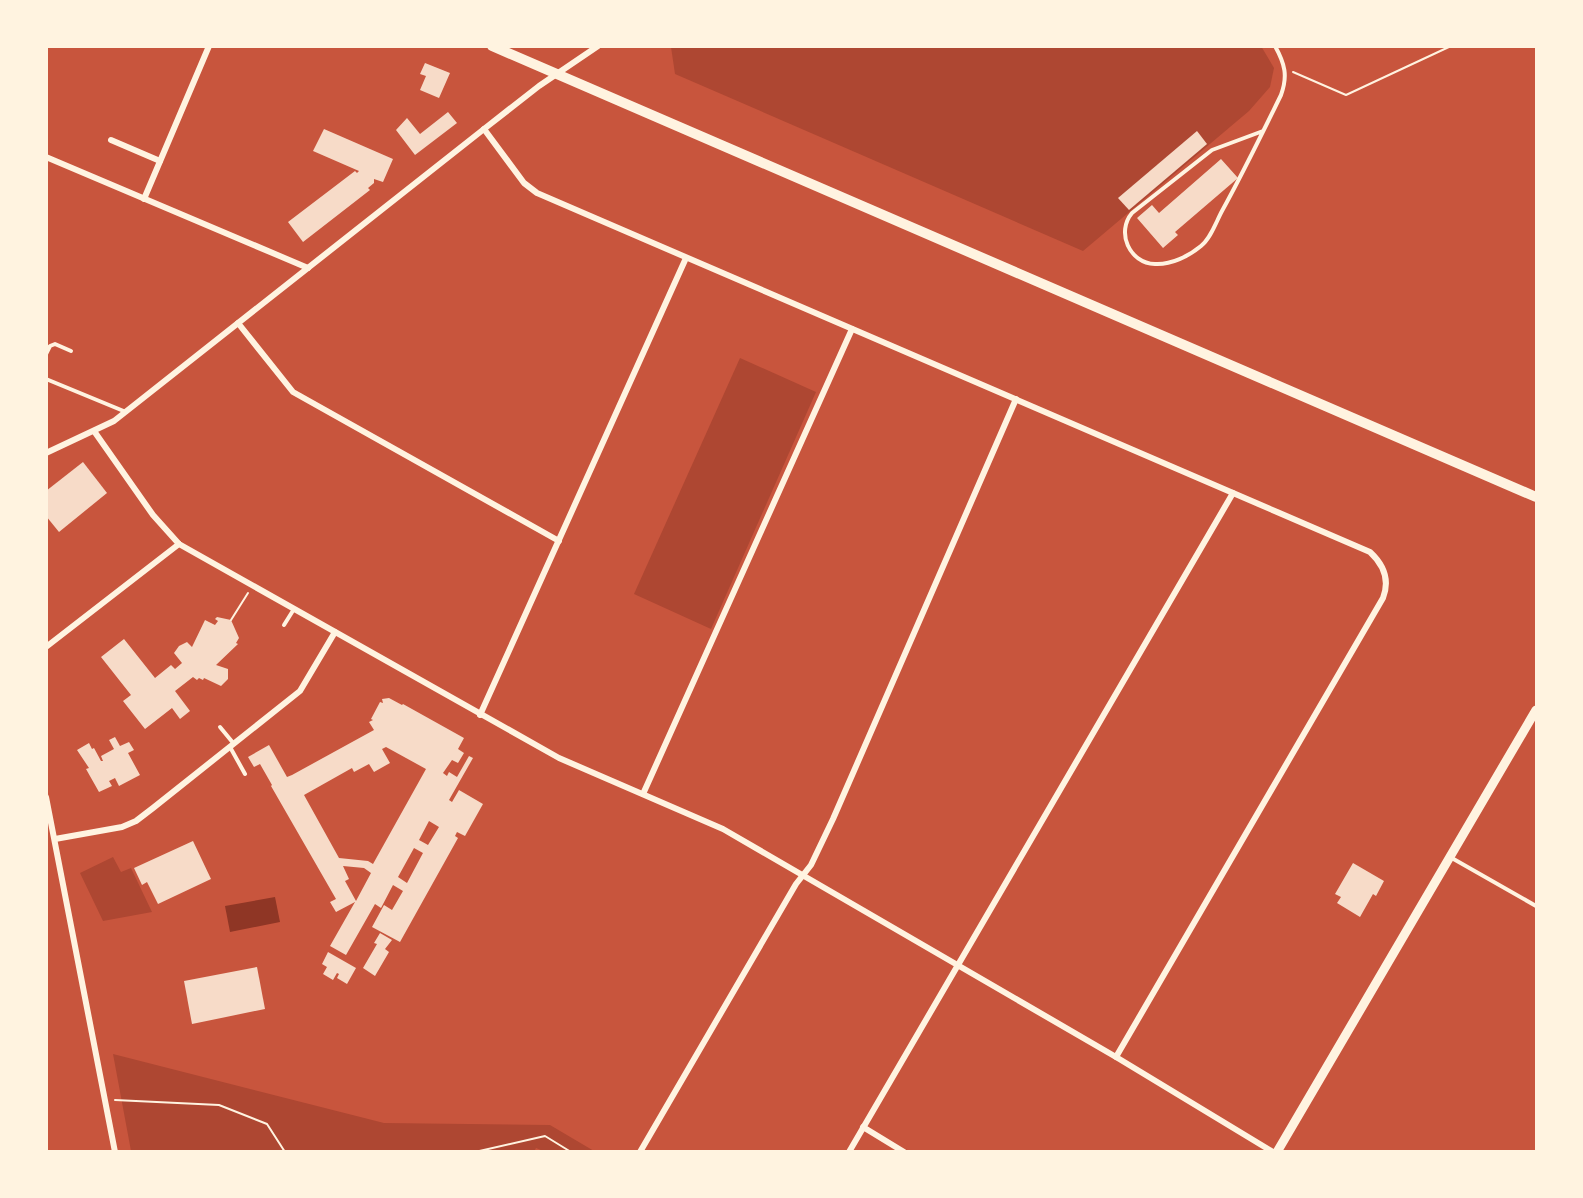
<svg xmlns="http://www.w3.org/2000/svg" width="1583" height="1198" viewBox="0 0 1583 1198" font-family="Arial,sans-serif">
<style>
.green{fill:#ae4732}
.water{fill:#8f3625}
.building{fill:#f7dbc8;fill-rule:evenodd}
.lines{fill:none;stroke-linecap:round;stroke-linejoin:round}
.path{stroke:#fff3e0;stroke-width:2}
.service{stroke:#fff3e0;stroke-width:4}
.minor{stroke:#fff3e0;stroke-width:6}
.tertiary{stroke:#fff3e0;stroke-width:9}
.secondary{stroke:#fff3e0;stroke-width:10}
</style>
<rect width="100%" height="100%" fill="#c8553d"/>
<g class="green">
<polygon points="1261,46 1274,68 1270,87 1249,111 1083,251 675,74 671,47"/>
<polygon points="740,358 816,392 711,629 634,594"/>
<polygon points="113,857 121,872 131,868 152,912 103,921 80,873"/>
<polygon points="113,1054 384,1123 550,1125 594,1151 543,1151 536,1148 534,1152 131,1151"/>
</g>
<polygon class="water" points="275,897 280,922 230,932 225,906"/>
<g class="building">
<polygon points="425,63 450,73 439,98 420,90 426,76 420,74"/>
<polygon points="448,112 457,123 415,155 396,130 407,118 420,134"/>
<polygon points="324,129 393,159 383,182 374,179 374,183 368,188 370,190 303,242 288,222 355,171 357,173 359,171 313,151"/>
<polygon points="1197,131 1207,144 1129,210 1118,198"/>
<polygon points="1221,159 1238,178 1175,232 1178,235 1163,248 1137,218 1152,205 1159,213"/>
<polygon points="83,462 107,493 59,532 46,516 46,491"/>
<polygon points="217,617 231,620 239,638 236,643 238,644 216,665 228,669 228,679 221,686 204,678 203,680 199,678 197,680 193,677 175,691 190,711 180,719 172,708 145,729 123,701 131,695 101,657 124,639 155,678 171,665 175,669 182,663 174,653 179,646 187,642 192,647 205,620 215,625 218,621 215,619"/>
<path d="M389,698L402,705L403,704L464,738L458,749L464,753L458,763L452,760L443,773L447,776L449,772L457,777L469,756L473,758L449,800L452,802L459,790L483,804L465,836L457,832L455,836L458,838L400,942L372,927L384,905L392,910L403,891L393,885L381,908L375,904L346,955L330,946L355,902L336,912L330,902L336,899L271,786L272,785L260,764L254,767L248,757L269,745L287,777L292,775L374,730L369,722L373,720L371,719L380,702L383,703L382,699ZM386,747L426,769L373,864L368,861L339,858L304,795L352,768L354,772L369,764L374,772L390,763L382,749ZM429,821L439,827L428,845L419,840ZM414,848L423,853L407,883L398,877ZM343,866L364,868L371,873L356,901L345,881L349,879Z"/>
<polygon points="115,737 120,746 129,742 134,750 128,753 140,775 119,786 115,778 109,781 112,786 99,792 86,769 89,768 77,750 89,743 92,749 94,748 101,761 103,761 101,756 114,749 109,740"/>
<polygon points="193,841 211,879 158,904 147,882 142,885 134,868"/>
<polygon points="1353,863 1384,881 1376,896 1373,894 1360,917 1337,903 1341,897 1335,894"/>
<polygon points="380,933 392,940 385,949 389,952 375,976 363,968 377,944 374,943"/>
<polygon points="328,952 356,968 347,984 337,978 339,974 337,973 333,980 323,974 327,967 322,964"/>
<polygon points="257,967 265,1009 192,1024 184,981"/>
</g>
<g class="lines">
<g class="path">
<polyline points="1293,72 1346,95 1451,46"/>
<polyline points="231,620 248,593"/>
<polyline points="115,1100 219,1105 267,1124 285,1152"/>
<polyline points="475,1152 545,1136 571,1152"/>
</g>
<g class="service">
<path d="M1263,131L1212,150L1132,213C1116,232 1129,263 1155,264C1171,265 1189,256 1201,246C1211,238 1216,222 1222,211C1243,173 1262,134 1281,95C1288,76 1285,64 1275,46"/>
<polyline points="46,354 50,346 55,344 71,351"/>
<polyline points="46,379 126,412"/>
<polyline points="284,625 294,609"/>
<polyline points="220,727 234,744"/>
<polyline points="230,747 245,774"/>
<polyline points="1450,857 1536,906"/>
</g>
<g class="minor">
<path d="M484,129L524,183L537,193L1370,552C1384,565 1390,580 1383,598L1116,1057"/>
<polyline points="111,140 160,161"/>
<polyline points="46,157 308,268"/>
<polyline points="144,199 209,46"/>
<polyline points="238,323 293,392 559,541"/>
<polyline points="94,431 153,515 179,544 559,758 723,829 1116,1057 1273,1152"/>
<polyline points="46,453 114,421 484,129 539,86 598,46"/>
<polyline points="46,647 179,544"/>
<polyline points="480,715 686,258"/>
<polyline points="643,794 852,329"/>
<polyline points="46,797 115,1152"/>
<polyline points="55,839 122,827 136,821 153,808 300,691 335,632"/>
<polyline points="863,1127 904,1152"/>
<polyline points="640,1152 796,884 811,865 833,819 1016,399"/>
<polyline points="849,1152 1233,493"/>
</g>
<polyline class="tertiary" points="1277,1152 1536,710"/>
<polyline class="secondary" points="492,46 1536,497"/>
</g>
<rect width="1583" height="1198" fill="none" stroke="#fff3e0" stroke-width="96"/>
</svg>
